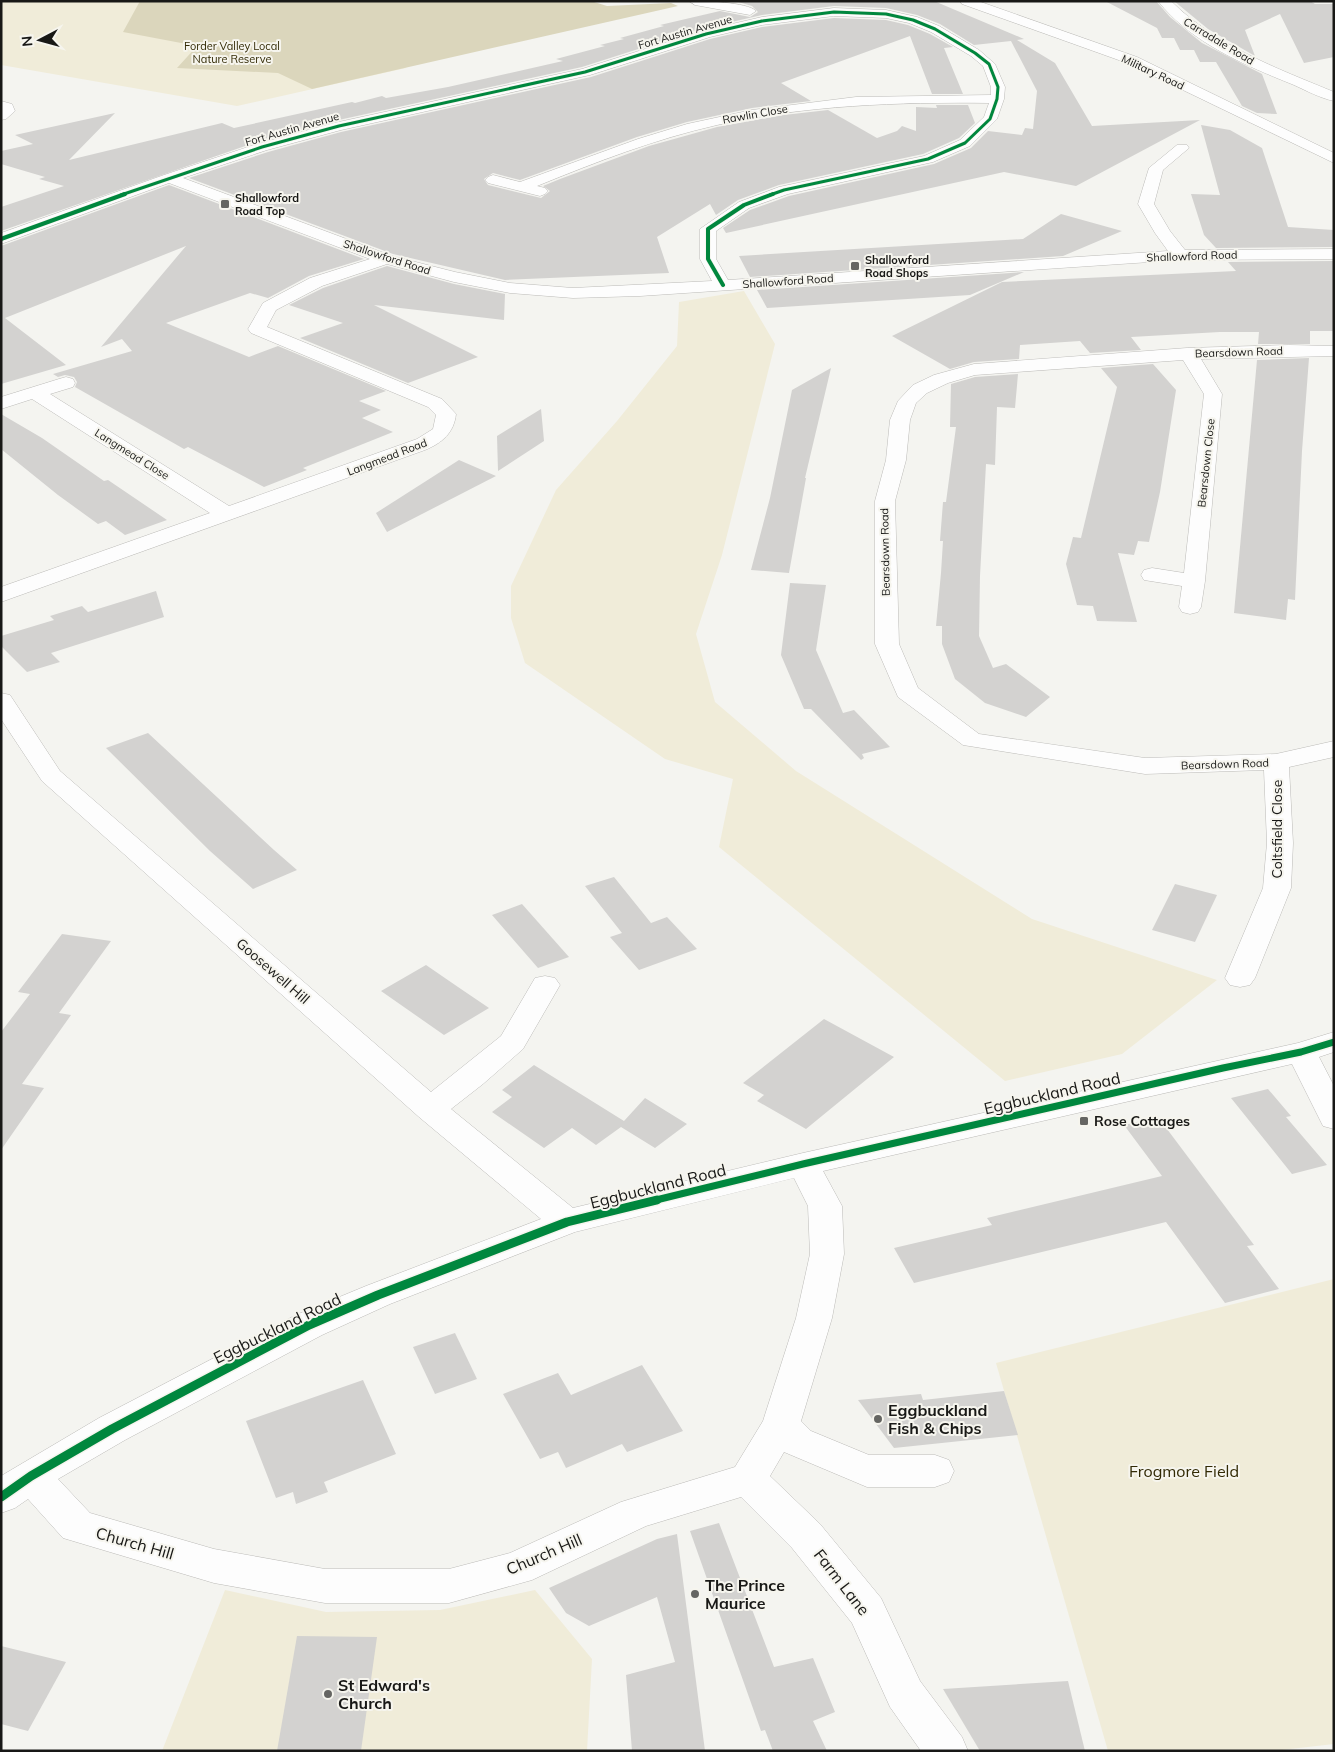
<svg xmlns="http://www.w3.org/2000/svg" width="1335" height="1752" viewBox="0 0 1335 1752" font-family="Mulish,sans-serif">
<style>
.green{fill:#f0ecd9}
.forest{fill:#dbd6bc}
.building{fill:#d3d2d0}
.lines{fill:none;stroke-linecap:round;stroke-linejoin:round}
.minor-casing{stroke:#bcbbb8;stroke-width:1}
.minor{fill:#fdfdfd;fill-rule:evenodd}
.cycleway-far3-casing{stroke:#f6f5ee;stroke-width:4.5}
.cycleway-far2-casing{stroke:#f6f5ee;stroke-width:5.5}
.cycleway-far1-casing{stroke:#f6f5ee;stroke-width:10}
.cycleway-casing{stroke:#f6f5ee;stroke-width:12}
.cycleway-far3{stroke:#00873e;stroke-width:3}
.cycleway-far2{stroke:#00873e;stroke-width:4}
.cycleway-far1{stroke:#00873e;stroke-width:7}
.cycleway{stroke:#00873e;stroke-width:9}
.poi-dot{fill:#656562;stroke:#f6f5ee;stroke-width:2}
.labels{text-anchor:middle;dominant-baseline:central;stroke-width:4;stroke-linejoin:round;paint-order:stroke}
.far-street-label{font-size:11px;fill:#181816;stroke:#f6f5ee}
.far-park-label{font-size:11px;fill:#322a05;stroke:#f6f5ee}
.far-poi-label{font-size:11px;font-weight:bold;fill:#181816;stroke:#f6f5ee;text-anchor:start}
.street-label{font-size:14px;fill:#181816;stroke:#f6f5ee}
.poi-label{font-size:14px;font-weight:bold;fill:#181816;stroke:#f6f5ee;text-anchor:start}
.near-street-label{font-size:16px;fill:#181816;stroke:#f6f5ee}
.near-poi-label{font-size:16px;font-weight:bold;fill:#181816;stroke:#f6f5ee;text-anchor:start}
.near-park-label{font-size:16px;fill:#322a05;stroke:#f6f5ee}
</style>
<rect width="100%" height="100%" fill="#f4f4f0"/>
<g class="green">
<polygon points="1,1 440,1 406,68 237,106 1,65"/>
<polygon points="744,291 775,344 722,555 696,634 715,702 796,771 1032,919 1217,980 1122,1054 1005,1081 719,847 733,779 665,759 525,663 511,618 511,586 556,490 617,421 677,346 679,302"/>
<polygon points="1334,1279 1334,1744 1273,1751 1108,1751 996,1363"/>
<polygon points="225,1590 326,1612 440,1610 535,1590 592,1659 587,1751 162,1751"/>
</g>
<polygon class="forest" points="140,1 591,1 607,6 671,3 678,6 312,89 278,73 177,68 197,46 123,32"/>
<g class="building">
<polygon points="735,1 934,1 1024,39 1017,40 1055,63 1092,126 1200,120 1076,186 1004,172 726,233 723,228 750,210 789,196 934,164 971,148 988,131 1022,135 1025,128 1033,129 1037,91 1011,41 974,45 940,24 917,15 886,8 834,6 762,15 701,29 582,67 334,121 257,142 1,231 1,207 64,186 39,179 45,177 1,164 1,151 33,144 15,135 115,113 69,160 222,123 234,128 352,102 355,103 382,96 386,98 448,87 563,61 556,59 605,46 600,45 624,39 620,38 664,26 660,25 720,11 750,17 758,12 752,6"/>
<polygon points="1105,1 1156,1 1170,17 1202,43 1262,74 1277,114 1257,113 1242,106 1216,62 1200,62 1194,50 1180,50 1174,38 1162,38 1157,28"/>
<polygon points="1174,1 1310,1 1315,4 1334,4 1334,57 1304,63 1280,14 1245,30 1255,56 1208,29"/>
<polygon points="834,18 886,20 908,25 930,34 953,47 944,48 963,94 932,94 910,36 781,83 811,101 752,108 687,122 637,137 520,180 493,173 484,179 488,185 541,198 550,191 543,186 560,179 649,146 717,127 784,115 828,110 877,138 897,131 902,126 916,131 916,107 937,108 936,105 968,105 975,123 959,138 923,154 779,185 738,200 716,215 710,204 657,237 669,273 505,280 393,254 189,178 268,152 341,132 591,77 710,39 762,27"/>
<polygon points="1201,125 1230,130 1262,148 1288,227 1334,230 1334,247 1216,248 1204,235 1191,194 1220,195"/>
<polygon points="169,185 364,259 309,276 268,298 250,293 166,323 249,357 278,346 386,391 359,401 381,410 362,418 393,432 303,468 307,470 264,487 188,447 184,449 75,387 77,382 74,377 65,375 58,377 53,374 132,351 122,339 101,347 186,246 5,318 66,365 1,384 1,246"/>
<polygon points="1061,214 1122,231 1063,256 750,277 739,256 1023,239"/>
<polygon points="1334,261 1334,331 1310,331 1310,344 1258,344 1259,332 1220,332 1131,337 1141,350 1090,353 1080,341 1020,345 1019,359 974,362 950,369 892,336 1002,282 1236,271 1228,262"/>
<polygon points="387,266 454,284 505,294 504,320 374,305 478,357 408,383 300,338 343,323 289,305 323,288"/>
<polygon points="1024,272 970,295 767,308 757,290"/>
<polygon points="1309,358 1302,451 1295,600 1288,599 1286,620 1234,613 1257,360"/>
<polygon points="1153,364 1176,390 1160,492 1149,542 1138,541 1134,555 1118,553 1137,622 1097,621 1093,606 1077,605 1066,564 1073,537 1081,538 1117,387 1101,368"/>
<polygon points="831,368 805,478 806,478 789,573 751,570 770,498 792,390"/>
<polygon points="1018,374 1015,408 997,407 995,465 986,464 980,576 979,636 993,668 1006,664 1050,697 1026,717 985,703 955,679 942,644 942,626 936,626 941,573 943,541 940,541 943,502 946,502 956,427 950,427 951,384 975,377"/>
<polygon points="541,409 544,441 498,471 497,436"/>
<polygon points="1,414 42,438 104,481 108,480 167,520 125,535 106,521 98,524 58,495 1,449"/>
<polygon points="459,460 496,476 387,532 376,513"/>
<polygon points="790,583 826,585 816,650 843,713 854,710 890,747 862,754 864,758 861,760 811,709 804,709 781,655"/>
<polygon points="156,591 164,617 51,653 60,662 27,672 1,646 1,636 54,620 50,616 82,606 88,612"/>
<polygon points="148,733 274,850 297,870 253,889 210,851 106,748"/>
<polygon points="614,877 651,923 667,917 697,949 639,970 610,937 622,933 585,886"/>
<polygon points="1175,884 1217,895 1195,942 1152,930"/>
<polygon points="522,904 569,957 538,968 492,915"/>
<polygon points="62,934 111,941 59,1013 71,1015 22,1084 44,1088 1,1150 1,1032 30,994 18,992"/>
<polygon points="426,965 458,987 489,1008 444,1035 381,991"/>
<polygon points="824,1019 894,1057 806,1129 757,1101 764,1095 743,1083"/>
<polygon points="534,1065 624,1121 645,1098 687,1124 655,1148 621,1127 596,1145 572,1128 544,1148 492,1112 512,1097 502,1090"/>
<polygon points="1268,1089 1291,1116 1286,1117 1327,1165 1292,1174 1231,1098"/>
<polygon points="1158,1117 1254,1245 1247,1246 1279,1289 1225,1303 1166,1222 914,1283 894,1248 992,1225 987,1218 1162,1176 1124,1125"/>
<polygon points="455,1333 477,1379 435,1394 413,1347"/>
<polygon points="642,1365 683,1431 627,1452 622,1444 566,1468 558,1452 540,1459 503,1394 558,1373 571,1395"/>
<polygon points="363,1380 396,1454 324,1482 328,1492 296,1504 293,1492 276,1498 246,1421"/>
<polygon points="1004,1391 1018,1435 894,1448 858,1400 921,1394 923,1400"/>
<polygon points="719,1523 774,1667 813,1658 835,1712 813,1721 827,1751 773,1751 765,1730 761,1731 690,1531"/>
<polygon points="677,1534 705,1751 632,1751 626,1675 675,1662 657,1597 589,1626 566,1613 549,1588 657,1539"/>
<polygon points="297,1636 377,1637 361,1751 277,1751"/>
<polygon points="1,1646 66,1662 28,1731 1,1724"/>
<polygon points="1068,1681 1085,1751 980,1751 943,1689"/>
</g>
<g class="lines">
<defs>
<g id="minor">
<path d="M689,1C703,1 747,2 756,11L750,15L695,5Z"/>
<polygon points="960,1 978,1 1137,57 1334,153 1334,163 1127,63 962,4"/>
<path d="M1158,1H1171C1216,46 1276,68 1334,92V101C1320,98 1307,91 1294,85C1247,66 1191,43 1158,1Z"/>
<path d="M834,8L886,10L917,17L939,26L979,50L995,64L1005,87L1004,99L997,119L970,146L933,162L788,194L749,208L716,231V259L728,280L1168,251L1155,233L1138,204L1149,168L1177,145H1187L1189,148L1163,170L1154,204L1170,231L1185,250L1334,249V259L1180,260L640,296L573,298L510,293L454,282L387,264L322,286L276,310L267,327L442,399L456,414C454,433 442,443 425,450L1,602V587L210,513L32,399L1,409V397L59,379L66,377L73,379L75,383L73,387L50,394L229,506L417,439L433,429L436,415L428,407L251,333L248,329L263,303L310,278L370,259L169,183L1,244V233L164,175L257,144L334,123L582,69L702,31L762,17ZM834,16L886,18L909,23L931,32L971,56L983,66L991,87V95L856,97L752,110L687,124L638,139L520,182L493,175L488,177L485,180L488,183L540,196L545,194L548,191L545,188L537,186C596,162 655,139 717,125C806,105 898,102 989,103L984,117L960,140L924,156L779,187L739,202L700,229V259L712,281L573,288L510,283L455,272L392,256L183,178L267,150L341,130L590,75L710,37L762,25Z"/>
<polygon points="1,101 12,104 15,111 6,119 1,120"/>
<polygon points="1289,345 1334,346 1334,356 1201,359 1222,394 1205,581 1201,607 1198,612 1190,614 1182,612 1179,607 1182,586 1144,580 1141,575 1144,570 1152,568 1184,573 1204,394 1183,360 975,375 948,383 927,393 916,403 910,420 906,460 895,501 899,644 918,688 979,734 1145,758 1276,754 1334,741 1334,757 1289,767 1293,843 1291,888 1255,978 1250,985 1240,987 1230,985 1225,978 1263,888 1267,843 1264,770 1145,774 963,745 898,697 875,644 875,501 886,460 890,420 898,401 913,385 934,375 974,364 1187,348"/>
<path d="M1,693L10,695L60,771L431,1092L501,1036L535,978L545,976L555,978L560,985L523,1049L483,1084L451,1109L573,1208L803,1153L1298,1043L1334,1032V1052L1319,1057L1334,1086V1129L1323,1126L1292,1064L823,1171L842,1206L844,1254L832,1318L801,1421L811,1431L869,1455H935L949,1460L954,1471L949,1482L935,1487H867L784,1452L770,1476L820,1524L881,1598L920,1681L962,1737L968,1751H921L890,1707L852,1623L792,1548L741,1497L646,1526L532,1580L449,1603H325L214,1583L63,1538L28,1499L15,1508L1,1513V1476L99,1418L296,1315L366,1286L541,1219L419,1117L42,781L1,719ZM794,1178L808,1206L810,1254L796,1318L763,1421L735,1467L621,1502L510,1553L449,1569H325L214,1549L90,1513L58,1479L125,1440L322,1335L390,1304L575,1232Z"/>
</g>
</defs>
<use href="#minor" class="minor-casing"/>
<use href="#minor" class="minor"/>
<defs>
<polyline id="cycleway-far3" points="121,195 262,147 339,126 585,72 706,34 762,21 834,12 886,14 913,20 935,29 975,53 989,64 998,87 997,99 990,119 965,143 928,159 784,190 770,195"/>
<g id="cycleway-far2">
<polyline points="1,239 125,194"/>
<polyline points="723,285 708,259 708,229 744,205 773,194"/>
</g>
<polyline id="cycleway-far1" points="652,1201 803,1164 1223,1068 1301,1052 1334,1042"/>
<polyline id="cycleway" points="1,1497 31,1476 112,1429 309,1325 378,1295 567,1222 657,1200"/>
</defs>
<use href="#cycleway-far3" class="cycleway-far3-casing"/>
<use href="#cycleway-far2" class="cycleway-far2-casing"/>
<use href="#cycleway-far1" class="cycleway-far1-casing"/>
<use href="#cycleway" class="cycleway-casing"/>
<use href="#cycleway-far3" class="cycleway-far3"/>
<use href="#cycleway-far2" class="cycleway-far2"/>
<use href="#cycleway-far1" class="cycleway-far1"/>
<use href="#cycleway" class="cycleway"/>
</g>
<g class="poi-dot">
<rect x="220" y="199" width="10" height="10" rx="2.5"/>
<rect x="850" y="261" width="10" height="10" rx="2.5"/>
<rect x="1079" y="1116" width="10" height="10" rx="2.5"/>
<circle cx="878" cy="1419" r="5"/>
<circle cx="695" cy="1594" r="5"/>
<circle cx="328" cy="1694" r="5"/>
</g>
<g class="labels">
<g class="far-street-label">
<text transform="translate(685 32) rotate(-16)">Fort Austin Avenue</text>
<text transform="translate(1219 41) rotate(31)">Carradale Road</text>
<text transform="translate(1153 72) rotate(25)">Military Road</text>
<text transform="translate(755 114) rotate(-10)">Rawlin Close</text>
<text transform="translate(292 129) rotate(-16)">Fort Austin Avenue</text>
<text transform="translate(1192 256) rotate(-2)">Shallowford Road</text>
<text transform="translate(387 257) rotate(18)">Shallowford Road</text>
<text transform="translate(788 281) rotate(-4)">Shallowford Road</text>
<text transform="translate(1239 352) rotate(-2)">Bearsdown Road</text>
<text transform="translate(132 454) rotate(32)">Langmead Close</text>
<text transform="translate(387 457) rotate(-21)">Langmead Road</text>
<text transform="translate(1206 463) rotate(-84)">Bearsdown Close</text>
<text transform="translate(885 552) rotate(-91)">Bearsdown Road</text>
<text transform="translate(1225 764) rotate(-2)">Bearsdown Road</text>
</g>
<g class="far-park-label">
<text x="232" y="46">Forder Valley Local<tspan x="232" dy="13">Nature Reserve</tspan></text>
</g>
<g class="far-poi-label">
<text x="235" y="198">Shallowford<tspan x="235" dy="13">Road Top</tspan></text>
<text x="865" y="260">Shallowford<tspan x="865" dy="13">Road Shops</tspan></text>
</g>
<g class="street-label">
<text transform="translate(1277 829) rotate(-90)">Coltsfield Close</text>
<text transform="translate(273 971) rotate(41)">Goosewell Hill</text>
</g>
<g class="poi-label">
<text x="1094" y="1121">Rose Cottages</text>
</g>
<g class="near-street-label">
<text transform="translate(1052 1093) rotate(-13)">Eggbuckland Road</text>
<text transform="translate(658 1186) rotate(-14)">Eggbuckland Road</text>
<text transform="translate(277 1328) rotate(-26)">Eggbuckland Road</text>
<text transform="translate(135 1543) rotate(16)">Church Hill</text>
<text transform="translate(544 1554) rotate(-23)">Church Hill</text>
<text transform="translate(842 1582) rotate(52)">Farm Lane</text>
</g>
<g class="near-poi-label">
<text x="888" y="1410">Eggbuckland<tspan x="888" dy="18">Fish &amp; Chips</tspan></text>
<text x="705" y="1585">The Prince<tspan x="705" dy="18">Maurice</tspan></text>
<text x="338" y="1685">St Edward's<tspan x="338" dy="18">Church</tspan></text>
</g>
<g class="near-park-label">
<text x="1184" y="1471">Frogmore Field</text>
</g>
</g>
<rect width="1335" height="1752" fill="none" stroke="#181816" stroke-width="5"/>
<g transform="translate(40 40) rotate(264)" stroke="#f6f5ee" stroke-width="4" paint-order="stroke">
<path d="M0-4L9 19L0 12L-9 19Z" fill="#181816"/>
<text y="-8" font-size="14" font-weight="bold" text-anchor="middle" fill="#181816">N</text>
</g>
</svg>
